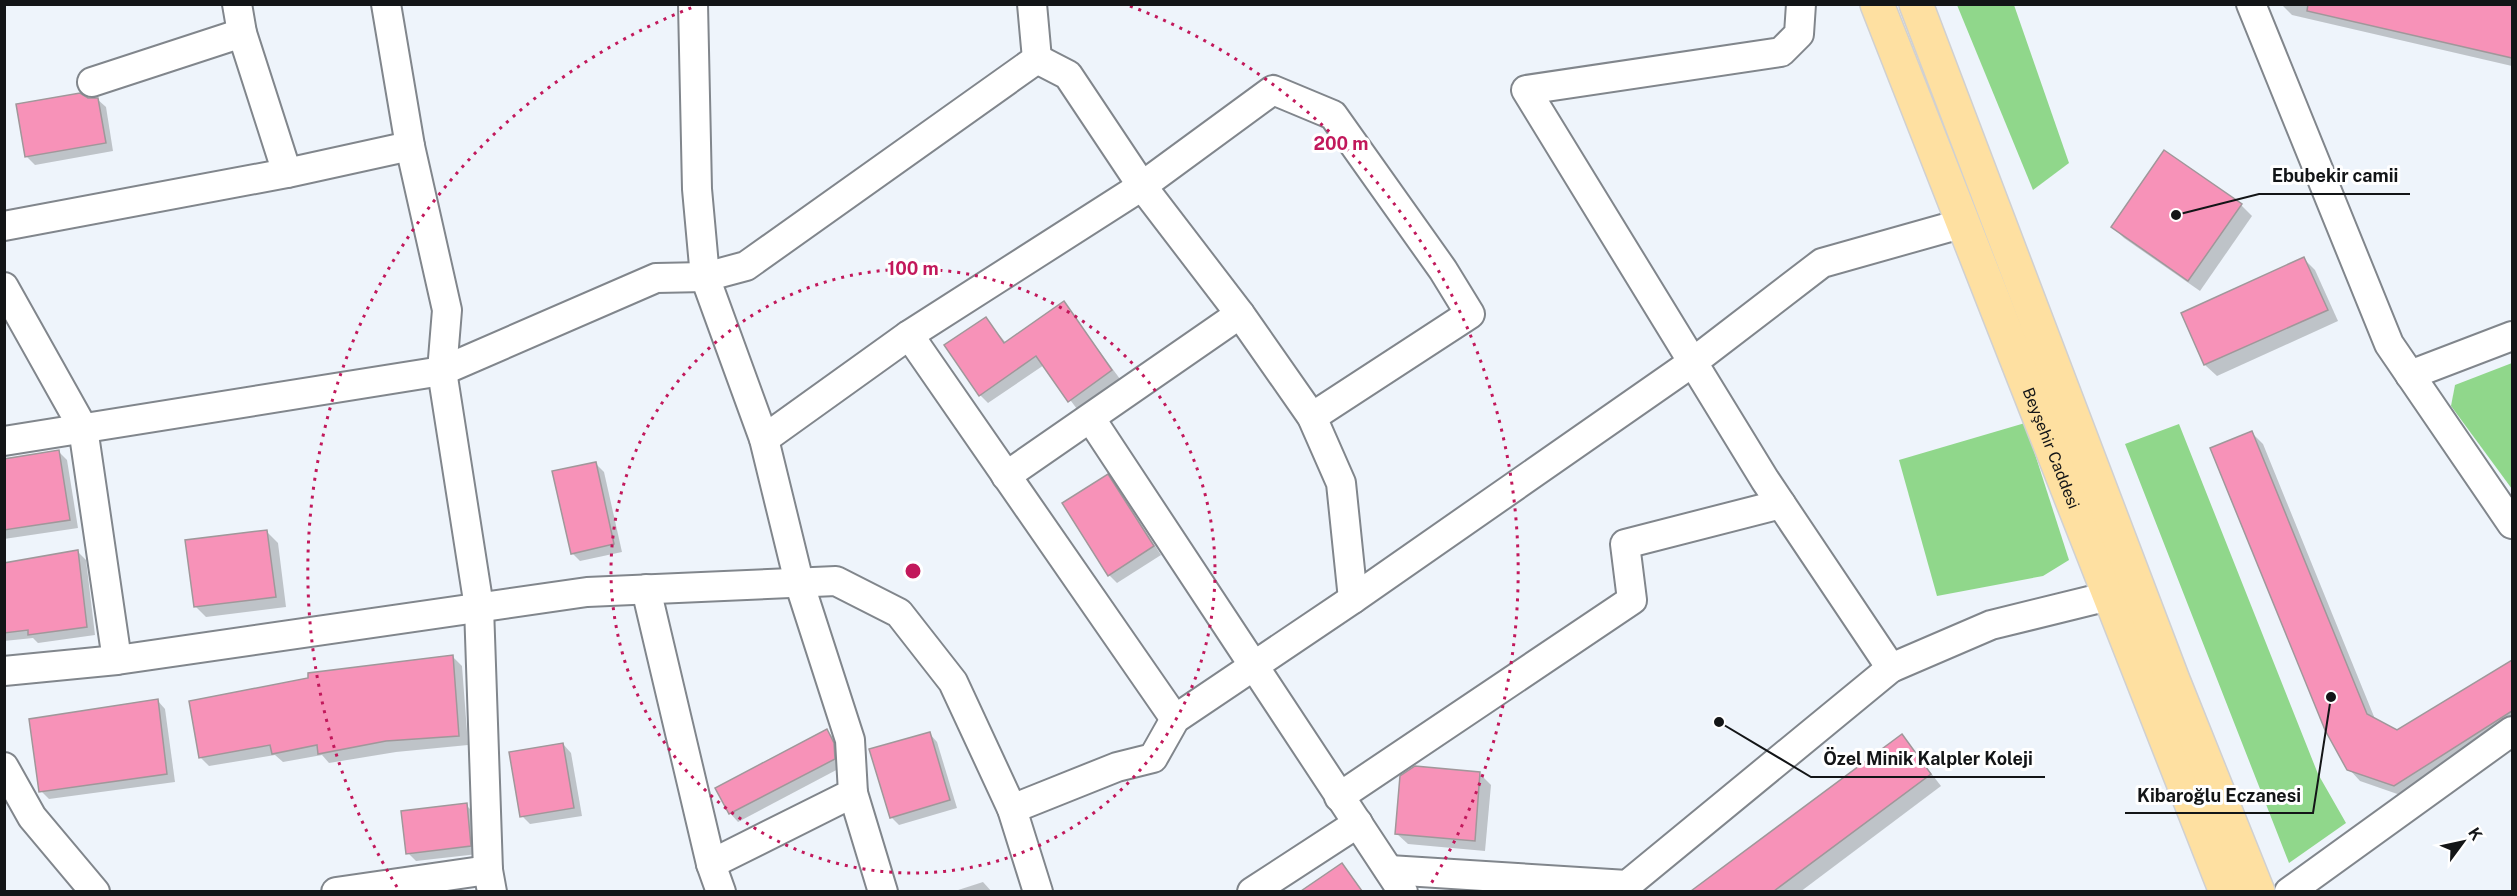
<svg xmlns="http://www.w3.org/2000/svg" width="2517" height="896" viewBox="0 0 2517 896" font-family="'Public Sans',sans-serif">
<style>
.green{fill:#90d78b}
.shadow{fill:#0003}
.building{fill:#f792b8;stroke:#a0979a;stroke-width:1.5}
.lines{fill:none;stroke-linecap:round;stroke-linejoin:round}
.minor-casing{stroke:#81868c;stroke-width:32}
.major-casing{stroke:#d0d0d1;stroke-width:36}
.minor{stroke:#fff;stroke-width:28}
.major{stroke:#fee0a1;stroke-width:33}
.ring{fill:none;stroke:#c2185b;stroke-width:3;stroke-dasharray:3 6}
.labels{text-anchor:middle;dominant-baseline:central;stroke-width:6;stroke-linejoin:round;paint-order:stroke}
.street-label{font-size:16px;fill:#131517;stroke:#fff}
.centre{fill:#c2185b;stroke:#fff;stroke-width:3}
.ring-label{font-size:18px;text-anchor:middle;font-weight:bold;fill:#c2185b;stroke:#fff;stroke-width:6;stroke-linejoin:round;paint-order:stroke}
.leader{fill:none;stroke:#131517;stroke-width:2}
.callout-dot{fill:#131517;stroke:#fff;stroke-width:2}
.callout-label{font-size:18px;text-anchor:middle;font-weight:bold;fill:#131517;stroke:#fff;stroke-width:6;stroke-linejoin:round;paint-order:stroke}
</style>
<rect width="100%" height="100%" fill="#eef4fb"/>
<g class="green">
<polygon points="1957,5 2014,5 2069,163 2033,190"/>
<polygon points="2512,363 2512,489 2451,406 2455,385"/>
<polygon points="2025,423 2069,560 2043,576 1937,596 1899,460"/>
<polygon points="2179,424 2318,774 2346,823 2289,863 2125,444"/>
</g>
<g class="shadow">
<polygon points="2281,4 2512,5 2512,66 2292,15"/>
<polygon points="88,99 97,99 106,107 113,151 35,165 27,157"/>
<polygon points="2241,205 2252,216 2200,291 2124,238 2113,227"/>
<polygon points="2304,259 2315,270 2338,321 2217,376 2205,365 2183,314"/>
<polygon points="1064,303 1120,379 1077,409 1044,365 988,403 980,395 986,319 1006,343"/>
<polygon points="2252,433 2263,444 2375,719 2397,731 2512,662 2512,729 2406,797 2360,781 2349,769"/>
<polygon points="59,452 67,460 78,528 4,539 4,460"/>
<polygon points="595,463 604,472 622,552 580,561 572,553"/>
<polygon points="1108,476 1116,485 1161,555 1117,583 1109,575"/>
<polygon points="267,532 278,543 286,607 206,617 195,606"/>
<polygon points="78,552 86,560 95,635 38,643 33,638 4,641 4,569"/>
<polygon points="453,657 462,666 468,745 396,752 329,763 322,755 283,762 275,755 209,766 200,757"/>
<polygon points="157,700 165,709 175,782 49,799 41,791"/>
<polygon points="827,731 835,739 842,767 738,822 730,813"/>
<polygon points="929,733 937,742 957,808 899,825 891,817"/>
<polygon points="1902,736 1941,786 1800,892 1694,892"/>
<polygon points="563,744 571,753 582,816 530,824 522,816"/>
<polygon points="1480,774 1491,785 1485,851 1408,844 1396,833"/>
<polygon points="466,805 474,813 478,854 416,861 408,853"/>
<polygon points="1342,865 1363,892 1303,892"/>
<polygon points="983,882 992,892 952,892"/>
</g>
<g class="building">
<polygon points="2308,4 2512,4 2512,58 2307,11"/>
<polygon points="80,93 88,98 98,98 106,143 25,157 16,104"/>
<polygon points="2164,150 2242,204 2188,281 2111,227"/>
<polygon points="2304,257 2328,310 2204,365 2181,313"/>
<polygon points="1064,301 1112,370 1068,402 1036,356 979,396 944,345 986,317 1004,343"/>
<polygon points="2252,431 2367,714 2397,730 2512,660 2512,711 2394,786 2347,770 2325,730 2210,448"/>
<polygon points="59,450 70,520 4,530 4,459"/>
<polygon points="596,462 614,544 571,554 552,471"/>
<polygon points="1108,474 1154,546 1108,576 1062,503"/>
<polygon points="267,530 276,597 194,607 185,540"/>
<polygon points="78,550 87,627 28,635 28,630 4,633 4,563"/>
<polygon points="453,655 459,736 386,741 318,754 317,745 272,754 270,745 199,758 189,701 308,678 308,673"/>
<polygon points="158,699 167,774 39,792 29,719"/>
<polygon points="827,729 834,743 835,759 729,814 715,788"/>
<polygon points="930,732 950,800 890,818 869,749"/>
<polygon points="1902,734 1931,774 1774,891 1691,891"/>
<polygon points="563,743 574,808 520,817 509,752"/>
<polygon points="1415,766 1480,772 1475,841 1395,834 1400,776"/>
<polygon points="467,803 471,846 406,854 401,811"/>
<polygon points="1342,863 1362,891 1301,891"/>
</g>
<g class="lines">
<defs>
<g id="minor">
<polyline points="237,4 242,33 287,173"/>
<polyline points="386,4 410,146 447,310 442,371 479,607 488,870 492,892"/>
<polyline points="693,4 697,189 705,277 764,439 799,582 850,740 853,793 711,864"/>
<polyline points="1801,4 1799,34 1781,52 1526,90 1765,480 1891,668"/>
<polyline points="2251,4 2389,344 2512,524"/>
<polyline points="1037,59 1068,75 1142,186 1240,314 1312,417 1341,483 1353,599"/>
<polyline points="92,82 242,33"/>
<polyline points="4,226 287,173 410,146"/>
<polyline points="4,287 83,428 117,660"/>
<polyline points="909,335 1175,719"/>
<polyline points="2410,375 2512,336"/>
<polyline points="1091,419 1403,892"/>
<polyline points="764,439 909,335 1142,186 1273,90 1333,115 1443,270 1470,314 1312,417"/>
<polyline points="4,441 442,371 656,278 705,277 746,266 1037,59 1032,4"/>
<polyline points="1006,476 1240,314"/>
<polyline points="646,589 711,864 721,892"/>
<polyline points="4,671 117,660 587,592 836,581 899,613 953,682 1012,809 1038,892"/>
<polyline points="4,767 32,817 95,892"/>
<polyline points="853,793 883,892"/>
<polyline points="1339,797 1632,600 1625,544 1781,504"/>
<polyline points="1012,809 1117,767 1153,758 1175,719 1353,599 1693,362 1822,263 1964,223"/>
<polyline points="1389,870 1627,885 1891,668 1991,625 2109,596"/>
<polyline points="336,892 488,870"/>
<polyline points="1252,892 1358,823"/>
<polyline points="2289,892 2512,731"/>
</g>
<g id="major">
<path id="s1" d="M1877,4L2226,892"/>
<polyline points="1916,4 2173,680 2258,892"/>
</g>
</defs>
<use href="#minor" class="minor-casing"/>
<use href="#major" class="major-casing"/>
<use href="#minor" class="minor"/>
<use href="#major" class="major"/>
</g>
<g class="ring">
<circle cx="913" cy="571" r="302"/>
<path d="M397 887A605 605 0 0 1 696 6M1130 6A605 605 0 0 1 1429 887"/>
</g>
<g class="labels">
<g class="street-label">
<text stroke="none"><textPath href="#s1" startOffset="477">Beyşehir Caddesi</textPath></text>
</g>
</g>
<circle cx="913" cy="571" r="9" class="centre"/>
<g class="ring-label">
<text x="1341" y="150">200 m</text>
<text x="913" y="275">100 m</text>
</g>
<path class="leader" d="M2176 215L2259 194H2410M1719 722L1811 777H2045M2331 697L2313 813H2125"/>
<g class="callout-dot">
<circle cx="2176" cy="215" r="6"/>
<circle cx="1719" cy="722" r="6"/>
<circle cx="2331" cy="697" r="6"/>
</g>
<g class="callout-label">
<text x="2335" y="182">Ebubekir camii</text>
<text x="1928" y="765">Özel Minik Kalpler Koleji</text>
<text x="2219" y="802">Kibaroğlu Eczanesi</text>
</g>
<rect width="2517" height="896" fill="none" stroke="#131517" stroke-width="12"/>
<g transform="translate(2463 842) rotate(57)" stroke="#ffffff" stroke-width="4.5" paint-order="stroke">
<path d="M0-4.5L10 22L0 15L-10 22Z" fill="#131517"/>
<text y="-9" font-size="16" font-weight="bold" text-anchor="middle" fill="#131517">K</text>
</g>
</svg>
